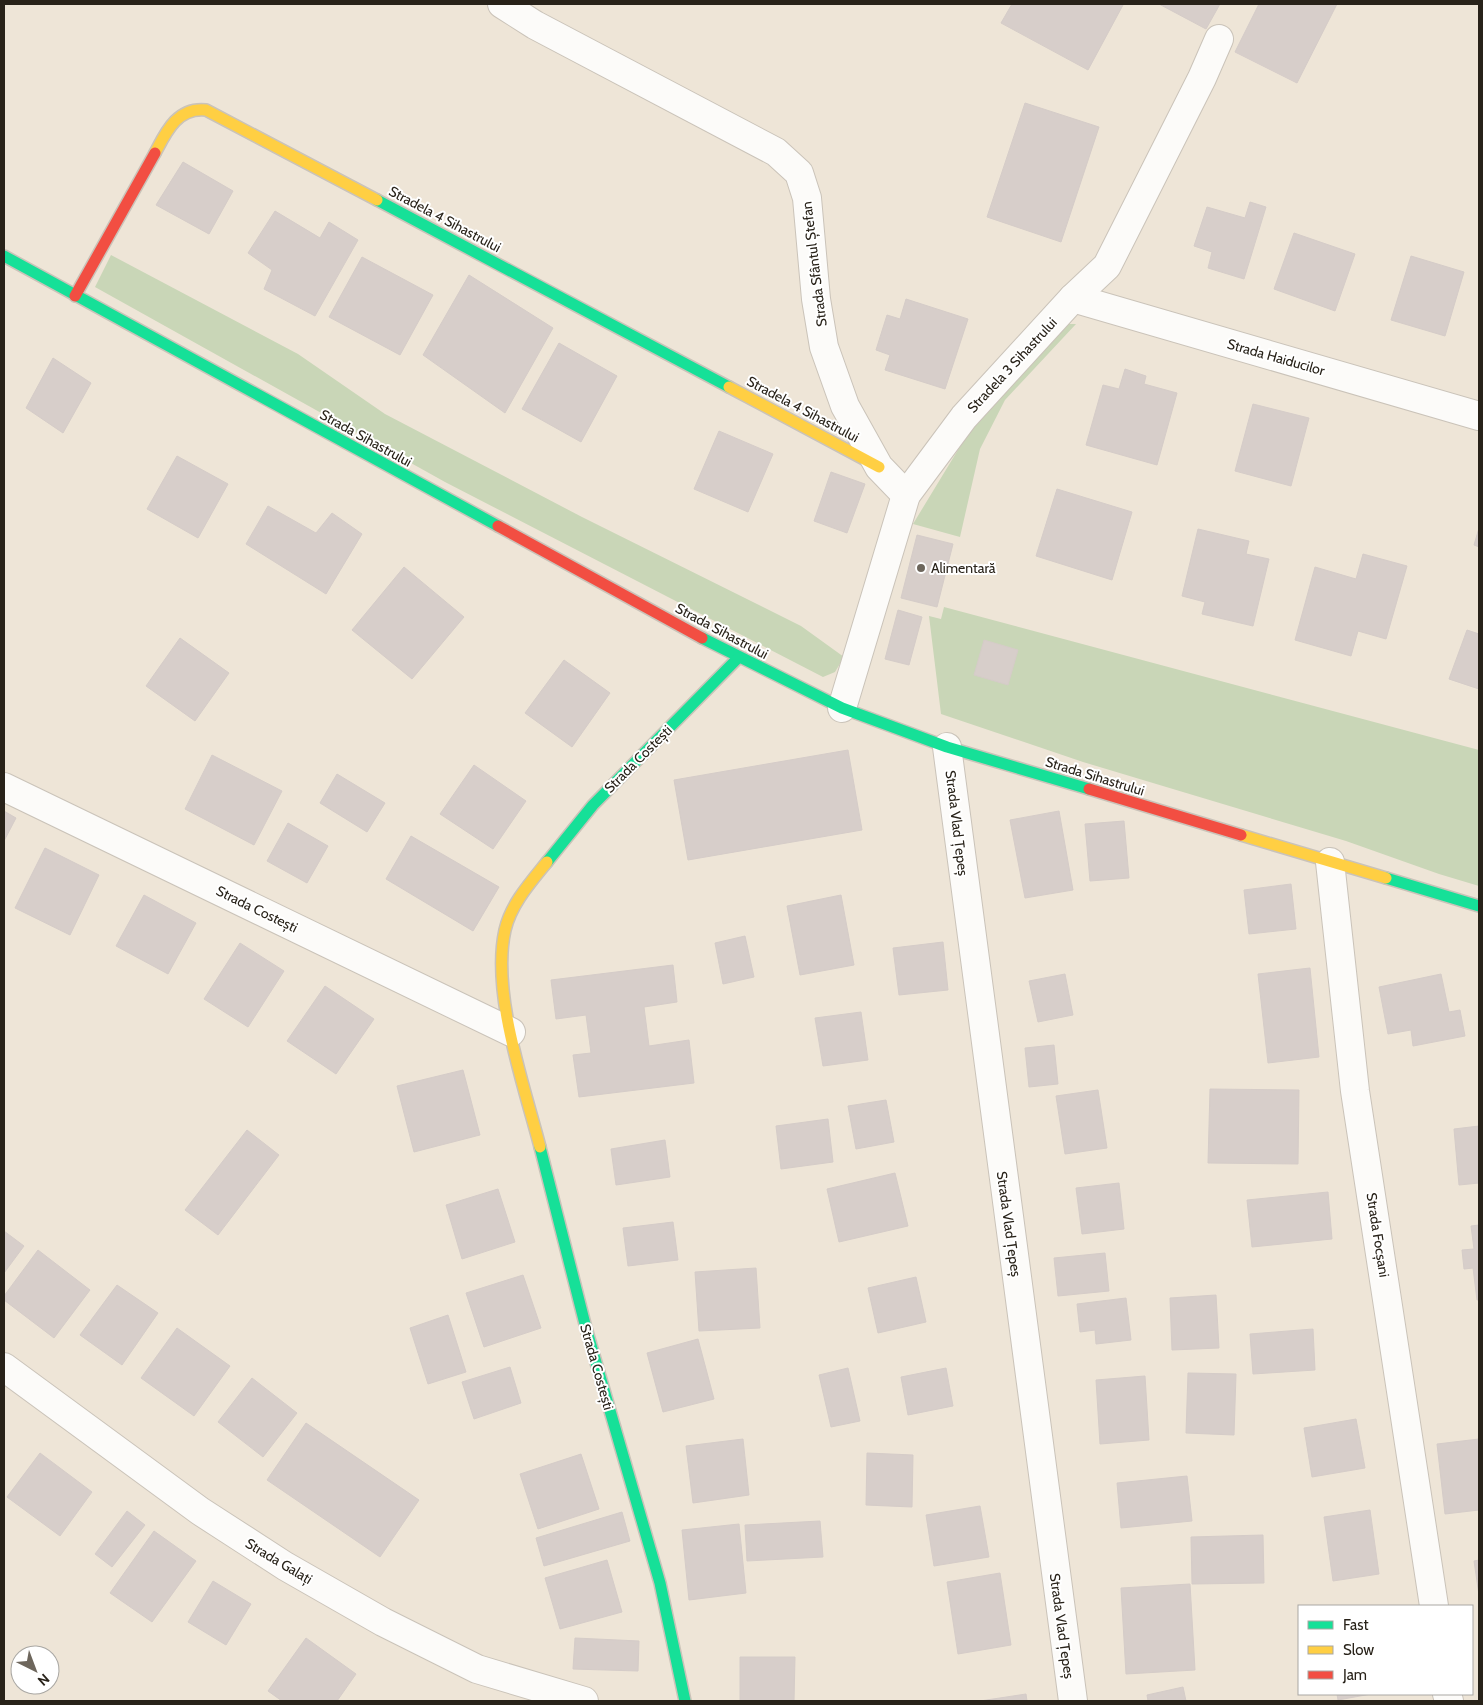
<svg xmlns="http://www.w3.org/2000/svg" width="1483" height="1705" viewBox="0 0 1483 1705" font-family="Cabin,sans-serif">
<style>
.green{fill:#c9d6b7}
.building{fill:#d7ceca;stroke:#d5ccc8}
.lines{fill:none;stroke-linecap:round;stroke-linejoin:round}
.street-casing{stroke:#cac3b9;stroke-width:30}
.fast-casing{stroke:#cac3b9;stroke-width:14}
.slow-casing{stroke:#cac3b9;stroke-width:14}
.jam-casing{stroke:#cac3b9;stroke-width:14}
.street{stroke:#fcfbf9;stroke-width:28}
.fast{stroke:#16e098;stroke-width:11}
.slow{stroke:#ffcf43;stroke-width:11}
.jam{stroke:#f24e42;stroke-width:11}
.poi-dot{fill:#6d665c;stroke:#fff;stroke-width:2}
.labels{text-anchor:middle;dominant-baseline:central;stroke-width:4;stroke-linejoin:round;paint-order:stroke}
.street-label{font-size:14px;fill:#282219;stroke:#fff}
.poi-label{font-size:14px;fill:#282219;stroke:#fff;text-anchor:start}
</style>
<rect width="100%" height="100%" fill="#eee5d7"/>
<g class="green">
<polygon points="111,255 298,354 385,414 582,517 801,626 844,657 835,672 823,677 445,482 95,287"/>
<polygon points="1068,324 1076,324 1005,400 980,449 960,537 913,524 981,412"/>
<polygon points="944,607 1479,750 1479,886 1439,874 1346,841 1083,762 941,714 929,616 941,619"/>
</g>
<g class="building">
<polygon points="1012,4 1121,4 1123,5 1088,70 1001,23"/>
<polygon points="1159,4 1220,4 1206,29"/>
<polygon points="1259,4 1337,4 1297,83 1235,52"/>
<polygon points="1025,103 1099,127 1061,242 987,217"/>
<polygon points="183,162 233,191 209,234 156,205"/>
<polygon points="1250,202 1266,207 1244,279 1208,268 1212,252 1194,246 1207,207 1245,218"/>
<polygon points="275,211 320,238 329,222 358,240 315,316 264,289 272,270 248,253"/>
<polygon points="1294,233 1355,254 1335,311 1274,289"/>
<polygon points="1411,256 1464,272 1445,336 1391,320"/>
<polygon points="362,257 433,295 400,355 329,317"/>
<polygon points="469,275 553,328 505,413 423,355"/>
<polygon points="906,299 968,319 945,389 885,370 890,355 876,350 887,315 900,319"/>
<polygon points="559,343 617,376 581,442 522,409"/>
<polygon points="53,358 91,383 63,433 26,408"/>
<polygon points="1125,369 1146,376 1144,384 1177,393 1157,465 1086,445 1103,385 1119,389"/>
<polygon points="1253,404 1309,418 1291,486 1235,471"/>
<polygon points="719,431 773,454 748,512 694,489"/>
<polygon points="177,456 228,484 198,538 147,509"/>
<polygon points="831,472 865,484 847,533 814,521"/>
<polygon points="1057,489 1132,512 1112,580 1036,556"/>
<polygon points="268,506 316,533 332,513 362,534 326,594 246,544"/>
<polygon points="1479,528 1479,547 1474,545"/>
<polygon points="1198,529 1249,541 1246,554 1269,559 1253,626 1202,614 1205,602 1182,596"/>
<polygon points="917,535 953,544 937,607 901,598"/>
<polygon points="1363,554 1407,566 1386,639 1358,631 1351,656 1295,640 1315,567 1356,579"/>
<polygon points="404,567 464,617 412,679 352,630"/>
<polygon points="898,610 922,617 909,665 885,659"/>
<polygon points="1467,630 1479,634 1479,689 1449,679"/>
<polygon points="180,638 229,673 195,721 146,686"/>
<polygon points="984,640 1018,650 1008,685 974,675"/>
<polygon points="564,660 610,693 572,747 525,713"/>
<polygon points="848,750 862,830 688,860 674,780"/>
<polygon points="212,755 282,791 254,845 185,809"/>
<polygon points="474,765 526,801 493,849 440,814"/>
<polygon points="337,774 385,803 367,832 320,803"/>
<polygon points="4,811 16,818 4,841"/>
<polygon points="1059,811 1073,890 1025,898 1010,820"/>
<polygon points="1124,821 1129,878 1090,881 1085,824"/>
<polygon points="288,823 328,846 307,883 267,861"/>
<polygon points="411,836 499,887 473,931 386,879"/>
<polygon points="45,848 99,875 70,935 15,908"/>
<polygon points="1291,884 1296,929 1249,934 1244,890"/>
<polygon points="144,895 196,923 168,974 116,946"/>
<polygon points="841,895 854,965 800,975 787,906"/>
<polygon points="745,936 754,977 723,984 715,943"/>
<polygon points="943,942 948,990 899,995 893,948"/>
<polygon points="240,943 284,971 248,1027 204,999"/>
<polygon points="673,965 677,1002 644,1007 649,1046 689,1040 694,1083 579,1097 573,1055 591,1053 586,1015 556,1019 551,980"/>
<polygon points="1310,968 1319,1057 1268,1063 1258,974"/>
<polygon points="1065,974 1073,1015 1038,1022 1029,981"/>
<polygon points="1441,974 1449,1012 1460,1010 1465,1036 1413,1046 1411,1030 1388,1034 1379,987"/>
<polygon points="325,986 374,1019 336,1074 287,1041"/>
<polygon points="861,1012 868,1060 823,1066 815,1018"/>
<polygon points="1054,1045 1058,1084 1029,1087 1025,1048"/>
<polygon points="463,1070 480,1135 414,1152 397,1086"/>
<polygon points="1210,1089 1299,1090 1298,1164 1208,1163"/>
<polygon points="1098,1090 1107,1148 1065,1154 1056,1096"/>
<polygon points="886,1100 894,1142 856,1149 848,1106"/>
<polygon points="828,1119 833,1162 781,1169 776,1126"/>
<polygon points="1479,1126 1479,1183 1459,1185 1454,1129"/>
<polygon points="247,1130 279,1155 218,1235 185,1210"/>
<polygon points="665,1140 670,1177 616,1185 611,1149"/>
<polygon points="895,1173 908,1226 839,1242 827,1189"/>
<polygon points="1119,1183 1124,1229 1082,1234 1076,1188"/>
<polygon points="498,1189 515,1242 462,1259 446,1205"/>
<polygon points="1328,1192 1332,1239 1252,1247 1247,1200"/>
<polygon points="673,1222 678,1260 628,1266 623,1228"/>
<polygon points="1479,1225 1479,1300 1477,1300 1473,1268 1464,1269 1462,1250 1474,1249 1471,1226"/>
<polygon points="4,1231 24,1246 4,1273"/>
<polygon points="38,1250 90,1290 54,1338 4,1300 4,1296"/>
<polygon points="1105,1253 1109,1291 1058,1296 1054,1258"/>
<polygon points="756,1268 760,1328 699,1331 695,1272"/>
<polygon points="523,1275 541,1328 484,1347 466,1293"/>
<polygon points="916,1277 926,1322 878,1333 868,1288"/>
<polygon points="117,1285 158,1313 122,1365 80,1335"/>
<polygon points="1216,1295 1219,1348 1172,1350 1170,1298"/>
<polygon points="1126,1298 1131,1340 1096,1344 1095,1330 1080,1332 1077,1304"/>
<polygon points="448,1315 466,1372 428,1384 410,1328"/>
<polygon points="177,1328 230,1366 194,1416 141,1378"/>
<polygon points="1313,1329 1315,1370 1253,1374 1250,1334"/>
<polygon points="698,1339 714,1399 663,1412 647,1353"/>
<polygon points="510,1367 521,1403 474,1419 462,1382"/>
<polygon points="848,1368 860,1421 831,1427 819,1375"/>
<polygon points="946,1368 953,1406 908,1415 901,1377"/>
<polygon points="1188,1373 1236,1374 1234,1435 1186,1433"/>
<polygon points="1145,1376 1149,1440 1100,1444 1096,1380"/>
<polygon points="252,1378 297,1413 263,1457 218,1422"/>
<polygon points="1356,1419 1365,1468 1312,1477 1304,1428"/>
<polygon points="306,1423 419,1500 380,1557 267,1480"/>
<polygon points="743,1439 749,1495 693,1503 686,1446"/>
<polygon points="1479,1439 1479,1510 1445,1514 1437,1444"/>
<polygon points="40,1453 92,1492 60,1536 7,1497"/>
<polygon points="867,1453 913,1455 912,1507 866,1505"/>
<polygon points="581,1454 599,1509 538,1529 520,1474"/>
<polygon points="1187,1476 1192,1521 1121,1528 1117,1483"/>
<polygon points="980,1506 989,1557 934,1566 926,1515"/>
<polygon points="1370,1510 1379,1574 1333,1581 1324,1517"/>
<polygon points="127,1511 145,1525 112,1567 95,1554"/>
<polygon points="622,1512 630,1541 544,1566 536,1538"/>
<polygon points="820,1521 823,1557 747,1561 745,1525"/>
<polygon points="739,1524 746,1593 689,1600 682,1530"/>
<polygon points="154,1531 196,1561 152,1622 110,1593"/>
<polygon points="1263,1535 1264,1583 1192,1584 1191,1537"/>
<polygon points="607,1560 622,1612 560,1629 545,1578"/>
<polygon points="1479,1560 1479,1595 1474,1561"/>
<polygon points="1000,1573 1011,1645 958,1654 947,1582"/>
<polygon points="213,1581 251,1604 226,1645 188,1622"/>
<polygon points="1190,1584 1195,1670 1126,1674 1121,1588"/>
<polygon points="306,1638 356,1674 337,1701 282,1701 268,1691"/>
<polygon points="575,1638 639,1641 638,1671 573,1669"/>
<polygon points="740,1657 795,1657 794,1701 740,1701"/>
<polygon points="1183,1687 1186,1701 1148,1701 1147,1695"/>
<polygon points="1026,1694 1027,1701 980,1701"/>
<polygon points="1337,1694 1371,1694 1338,1700"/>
</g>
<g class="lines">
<defs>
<g id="street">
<polyline points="502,4 535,25 776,152 799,173 807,198 816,299 824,347 845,406 879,467 906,495"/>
<polyline points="1073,298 1479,416"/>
<polyline points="842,708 906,495 964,417 1073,298 1107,266 1202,78 1219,39"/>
<polyline points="947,747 1073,1701"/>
<polyline points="4,787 511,1032"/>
<polyline points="1330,862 1355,1091 1434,1606"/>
<polyline points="4,1367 200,1511 285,1566 383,1622 477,1669 584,1701"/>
<polyline points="1447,1694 1449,1701"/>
</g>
<g id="fast">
<polyline points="377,200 729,387"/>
<polyline points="4,256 498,526"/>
<polyline points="702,638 842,708 947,747 1089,789"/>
<polyline points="547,862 593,805 738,658"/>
<polyline points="1386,878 1479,906"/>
<polyline points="540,1147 586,1328 660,1583 685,1701"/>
</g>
<g id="slow">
<path d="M155,153C166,132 177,107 206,110L377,200"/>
<polyline points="729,387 879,467"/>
<polyline points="1241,835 1386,878"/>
<path d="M540,1147C524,1085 491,993 505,930C511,904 530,883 547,862"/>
</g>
<g id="jam">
<polyline points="75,296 155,153"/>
<polyline points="498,526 702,638"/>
<polyline points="1089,789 1241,835"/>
</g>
</defs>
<use href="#street" class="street-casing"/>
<use href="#fast" class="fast-casing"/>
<use href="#slow" class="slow-casing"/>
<use href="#jam" class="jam-casing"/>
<use href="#street" class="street"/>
<use href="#fast" class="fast"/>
<use href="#slow" class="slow"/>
<use href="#jam" class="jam"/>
</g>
<circle class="poi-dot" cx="921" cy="568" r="5"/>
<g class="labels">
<g class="street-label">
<text transform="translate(445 219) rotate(28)">Stradela 4 Sihastrului</text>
<text transform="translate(814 264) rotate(-97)">Strada Sfântul Ștefan</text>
<text transform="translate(1276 357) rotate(16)">Strada Haiducilor</text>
<text transform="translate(1012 365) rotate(-47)">Stradela 3 Sihastrului</text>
<text transform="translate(803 409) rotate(28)">Stradela 4 Sihastrului</text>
<text transform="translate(366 438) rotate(29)">Strada Sihastrului</text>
<text transform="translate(722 631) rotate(28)">Strada Sihastrului</text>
<text transform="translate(638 759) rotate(-45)">Strada Costești</text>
<text transform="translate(1095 776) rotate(17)">Strada Sihastrului</text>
<text transform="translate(957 823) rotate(83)">Strada Vlad Țepeș</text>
<text transform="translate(257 909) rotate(26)">Strada Costești</text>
<text transform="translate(1009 1224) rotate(82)">Strada Vlad Țepeș</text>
<text transform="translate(1378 1235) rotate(81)">Strada Focșani</text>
<text transform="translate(597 1367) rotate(74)">Strada Costești</text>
<text transform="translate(279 1561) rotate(31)">Strada Galați</text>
<text transform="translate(1062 1626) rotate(82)">Strada Vlad Țepeș</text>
</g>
<g class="poi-label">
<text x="931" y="568">Alimentară</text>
</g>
</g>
<rect width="1483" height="1705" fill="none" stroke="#282219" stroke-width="10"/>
<rect x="1298" y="1605" width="175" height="90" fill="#ffffff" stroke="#a9a7a3"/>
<rect x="1308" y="1621" width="25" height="8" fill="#16e098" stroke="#a9a7a3"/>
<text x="1343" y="1630" font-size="15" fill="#282219">Fast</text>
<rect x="1308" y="1646" width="25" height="8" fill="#ffcf43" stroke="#a9a7a3"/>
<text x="1343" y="1655" font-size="15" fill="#282219">Slow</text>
<rect x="1308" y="1671" width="25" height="8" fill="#f24e42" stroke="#a9a7a3"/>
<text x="1343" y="1680" font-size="15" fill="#282219">Jam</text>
<g transform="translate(35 1670) rotate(138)"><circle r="24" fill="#ffffff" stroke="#a9a7a3"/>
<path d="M0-4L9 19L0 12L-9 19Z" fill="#6d665c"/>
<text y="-8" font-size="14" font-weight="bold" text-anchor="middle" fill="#282219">N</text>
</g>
</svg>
